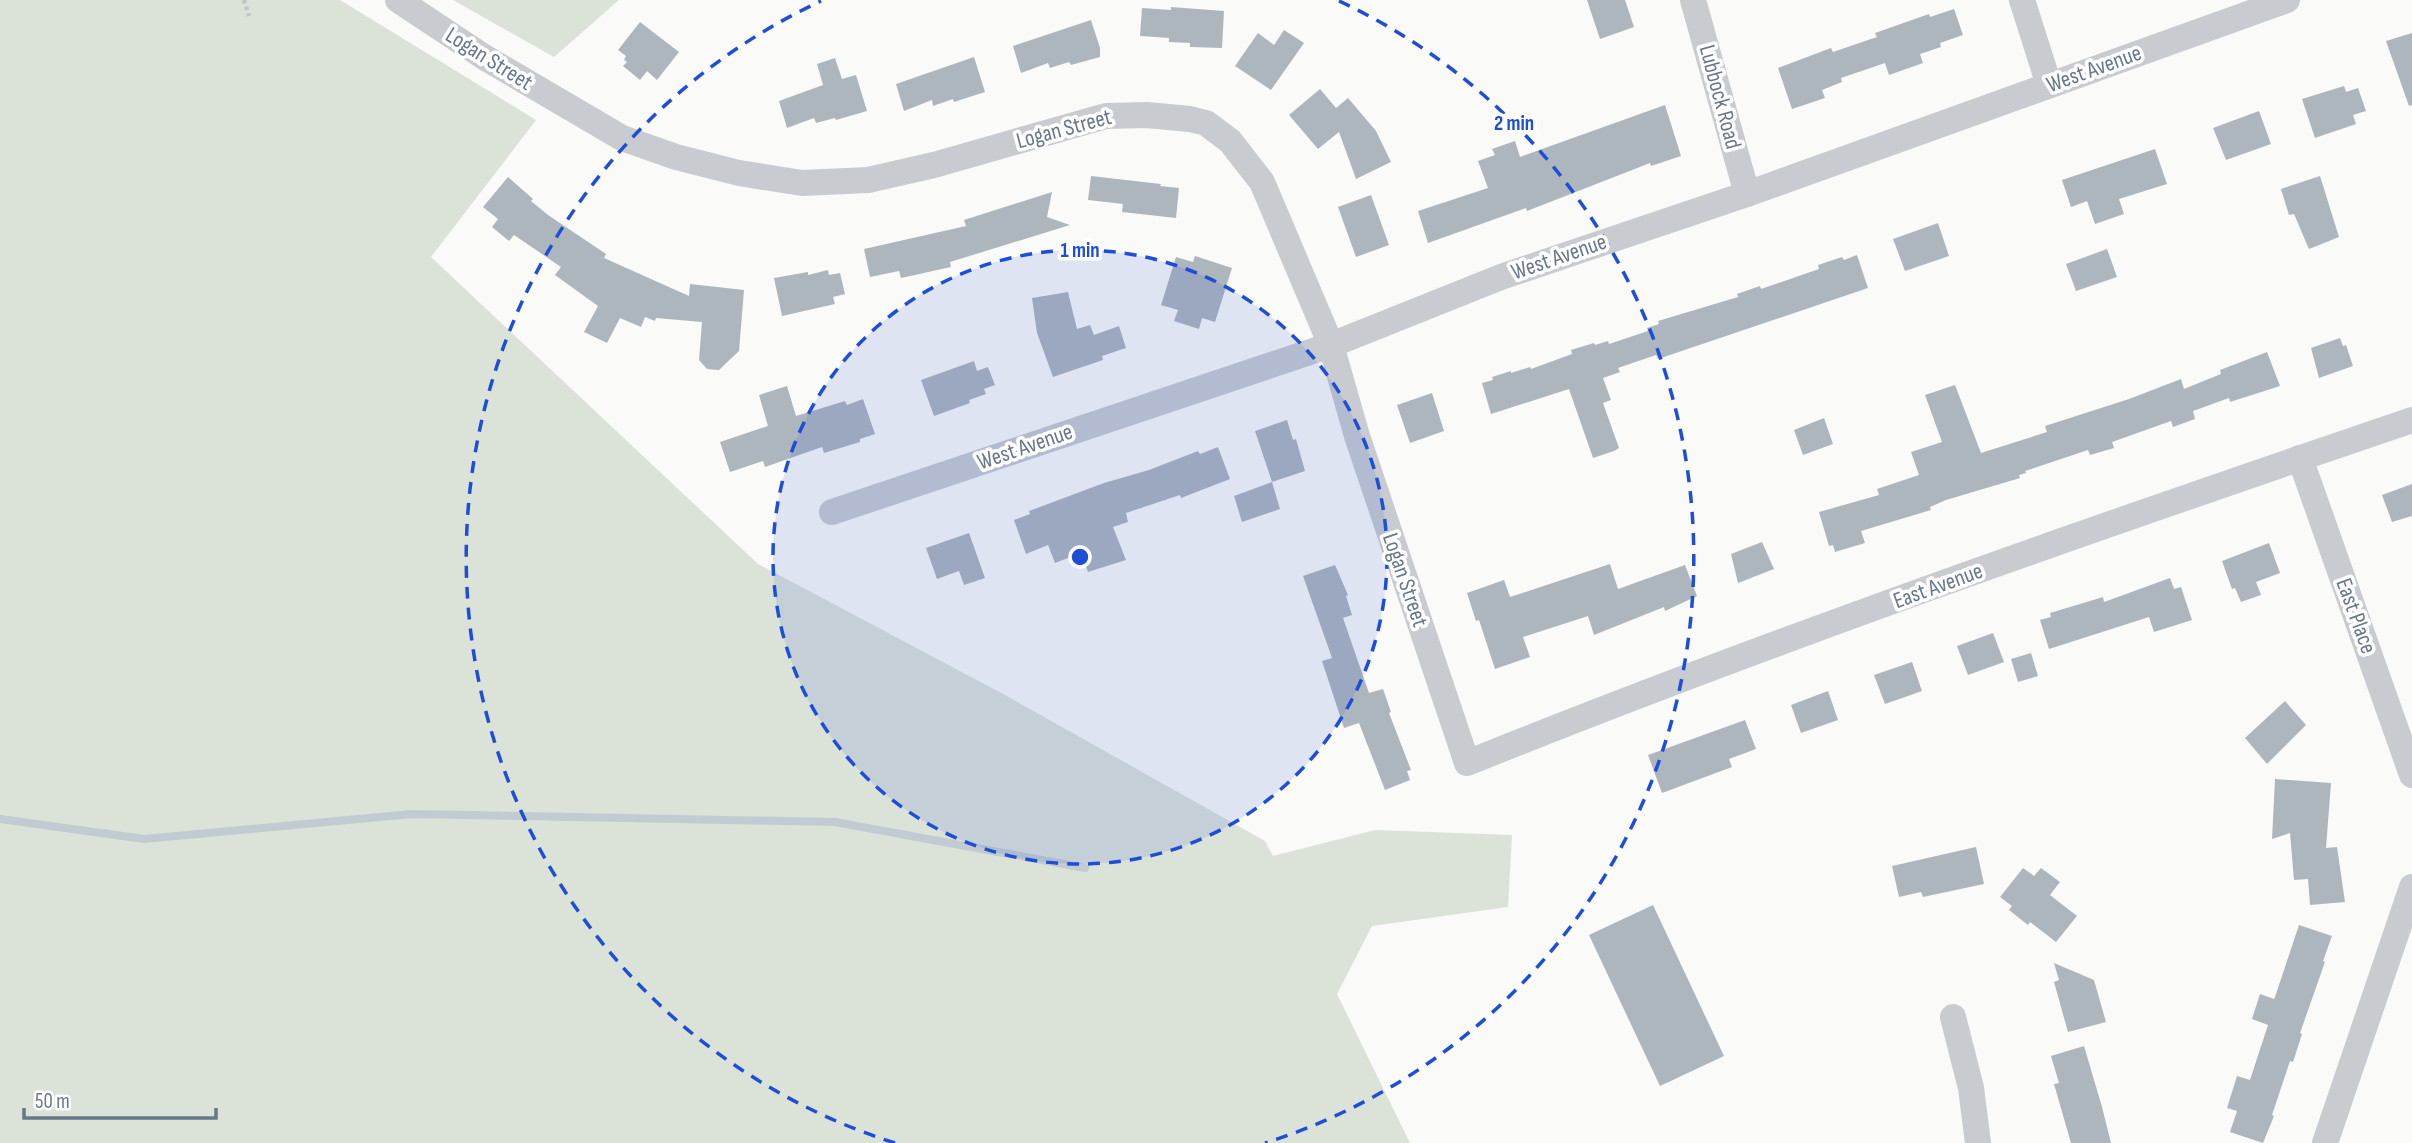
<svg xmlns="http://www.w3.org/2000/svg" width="2412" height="1143" viewBox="0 0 2412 1143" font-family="'Sofia Sans Condensed',sans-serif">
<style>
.green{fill:#dbe2d8}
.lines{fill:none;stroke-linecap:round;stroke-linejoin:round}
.stream{stroke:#c2cbd1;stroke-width:8}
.building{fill:#aeb6bd}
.path{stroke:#c1c4c6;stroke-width:4.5;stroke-dasharray:3.5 3.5;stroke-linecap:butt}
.minor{stroke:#c8cbd0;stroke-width:26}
.ring{fill:none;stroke:#1d4ed8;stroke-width:3.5;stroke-dasharray:12 9}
.labels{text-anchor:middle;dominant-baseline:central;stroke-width:7;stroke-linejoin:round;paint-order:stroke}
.street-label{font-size:23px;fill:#67788b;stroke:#fff}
.centre{fill:#1d4ed8;stroke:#fff;stroke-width:3.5}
.ring-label{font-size:21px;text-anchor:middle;font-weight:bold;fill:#1d4ed8;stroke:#fff;stroke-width:7;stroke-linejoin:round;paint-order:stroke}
</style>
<rect width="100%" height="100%" fill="#fafaf8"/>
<g class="green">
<polygon points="0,0 340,0 536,120 431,257 758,564 1005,695 1265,841 1273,856 1375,830 1512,835 1508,907 1372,926 1337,994 1410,1143 0,1143"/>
<polygon points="453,0 619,0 554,57"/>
</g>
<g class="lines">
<polyline class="stream" points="0,819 144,839 412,814 835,822 1085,868"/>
</g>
<g class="building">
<polygon points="1587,0 1625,0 1634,27 1600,39"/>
<polygon points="1171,7 1224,11 1222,48 1190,47 1190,43 1169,42 1169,38 1140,36 1142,8 1171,10"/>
<polygon points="1954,9 1963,35 1940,43 1941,47 1920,54 1923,63 1889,75 1885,63 1841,78 1842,82 1822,90 1825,98 1792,109 1778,68 1831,48 1833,52 1877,37 1875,33 1929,14 1930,17"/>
<polygon points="1091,20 1100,48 1100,57 1071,65 1069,62 1050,68 1048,63 1021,73 1013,46"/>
<polygon points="640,22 679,52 657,80 647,71 640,80 623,66 627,62 624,60 626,56 618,50"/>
<polygon points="1284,30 1304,43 1271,90 1235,66 1258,33 1274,45"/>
<polygon points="2412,33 2412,105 2409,106 2386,41"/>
<polygon points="974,57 985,92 954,102 953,99 933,106 932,100 904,111 896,84"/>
<polygon points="835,58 842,79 856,75 867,111 836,120 835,118 816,123 814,118 787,128 779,101 823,85 817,64"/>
<polygon points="2344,86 2346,92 2358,88 2366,111 2353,115 2356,124 2315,138 2302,99"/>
<polygon points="1320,89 1336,108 1348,98 1376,131 1391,162 1356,179 1339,132 1318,149 1289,115"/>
<polygon points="1665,105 1681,156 1651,166 1650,163 1545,204 1527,211 1526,208 1428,243 1418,211 1488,188 1478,161 1495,155 1492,149 1515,141 1520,157"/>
<polygon points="2259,111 2271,144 2226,160 2213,128"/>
<polygon points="2155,149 2167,184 2119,199 2124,214 2095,224 2087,201 2071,207 2062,180"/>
<polygon points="1091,176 1161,184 1160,186 1179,188 1176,218 1122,212 1123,204 1088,200"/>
<polygon points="2320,176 2339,237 2309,249 2294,214 2289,215 2281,189"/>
<polygon points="508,177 533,199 531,201 548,215 606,254 604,258 689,296 690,284 744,290 739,351 719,370 707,369 699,360 702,322 656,318 655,321 645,317 641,327 620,318 607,343 584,332 598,306 555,275 561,267 514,235 509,241 492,227 498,219 483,207"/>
<polygon points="1052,192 1047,217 1070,225 950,262 951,267 901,278 899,271 870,277 864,249 966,226 964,220"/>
<polygon points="1371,195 1389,245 1356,257 1338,207"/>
<polygon points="1938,223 1949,256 1905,271 1893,239"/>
<polygon points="2107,249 2117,277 2076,291 2066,264"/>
<polygon points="1857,255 1868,288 1658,359 1656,355 1618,368 1620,372 1603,378 1611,400 1603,403 1619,448 1614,451 1593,458 1569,389 1491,414 1482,383 1493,380 1492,377 1511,371 1511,373 1530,367 1531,369 1572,354 1571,350 1594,343 1595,345 1608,341 1609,344 1648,331 1647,328 1659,324 1658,321 1738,297 1737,294 1760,286 1761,289 1819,269 1818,265 1842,257 1844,260"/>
<polygon points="1195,256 1232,268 1215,322 1202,318 1199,329 1174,321 1178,310 1161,305 1176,257 1193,262"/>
<polygon points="828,270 829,275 840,273 845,294 833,297 835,304 782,316 774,278 808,272 808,275"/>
<polygon points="1068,292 1077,329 1090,325 1094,335 1119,326 1126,348 1102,356 1103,360 1053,377 1037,333 1032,298"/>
<polygon points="2340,338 2343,346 2346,345 2353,366 2319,378 2311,348"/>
<polygon points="2267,352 2280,386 2230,402 2229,398 2193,411 2195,419 2173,427 2171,421 2112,442 2114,448 2090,455 2088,450 2025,471 2026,473 2019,475 2020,478 1946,500 1930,507 1931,510 1861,531 1865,543 1835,552 1833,545 1829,546 1819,512 1879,495 1877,489 1919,475 1911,452 1942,442 1925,395 1955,385 1981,453 2047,432 2045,426 2129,399 2181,379 2184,389 2221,374 2220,370"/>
<polygon points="974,361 977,371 988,367 995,385 984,389 986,394 969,400 970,403 934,416 921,380"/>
<polygon points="787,386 796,416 845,401 847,405 863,399 875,434 860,439 860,442 824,453 822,447 765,467 763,461 730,472 720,442 768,426 759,395"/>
<polygon points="1432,393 1444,431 1410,443 1397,405"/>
<polygon points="1824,418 1833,444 1803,455 1794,430"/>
<polygon points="1287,420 1293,440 1296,439 1305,471 1272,482 1255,431"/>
<polygon points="1218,447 1230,479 1181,498 1180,495 1126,513 1128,522 1113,527 1126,560 1088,572 1081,553 1055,563 1048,545 1026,554 1014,520 1030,514 1029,511 1104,483 1149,470 1198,451 1200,454"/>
<polygon points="1272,482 1280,509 1242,522 1234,496"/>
<polygon points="2412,484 2412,516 2392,522 2382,495"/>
<polygon points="969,533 985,578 964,585 959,571 937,579 926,548"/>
<polygon points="1762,542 1774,569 1738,583 1731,554"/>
<polygon points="2269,543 2280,573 2256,582 2261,595 2241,602 2235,588 2232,589 2222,561"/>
<polygon points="1610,564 1618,589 1685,565 1697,596 1665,611 1664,607 1594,635 1588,616 1523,637 1530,657 1495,669 1479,620 1476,621 1467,593 1504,580 1510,597"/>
<polygon points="1335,565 1348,595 1346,596 1352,615 1343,618 1369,693 1383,689 1391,712 1389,713 1411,770 1407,771 1410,780 1385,790 1359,723 1344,728 1322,661 1332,658 1303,576"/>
<polygon points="2170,578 2174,589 2181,587 2192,620 2154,632 2149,617 2049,649 2040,620 2051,617 2050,613 2103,597 2104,602"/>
<polygon points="1993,633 2004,662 1968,675 1957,646"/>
<polygon points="2031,653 2038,676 2018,682 2011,659"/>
<polygon points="1912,662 1922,691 1885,704 1874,675"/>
<polygon points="1828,691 1838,720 1801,733 1791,705"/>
<polygon points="2285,701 2306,725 2267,764 2245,738"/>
<polygon points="1745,720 1756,749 1729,759 1732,767 1662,793 1648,755"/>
<polygon points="2275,779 2331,783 2326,848 2337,847 2345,902 2310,905 2308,879 2294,880 2290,833 2272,839"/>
<polygon points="1976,847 1984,884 1923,897 1921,892 1899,897 1892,866"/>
<polygon points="2023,868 2034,876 2041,868 2060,882 2050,895 2077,916 2056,942 2030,922 2028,925 2009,910 2012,906 2000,897"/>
<polygon points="1653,905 1724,1056 1660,1086 1589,935"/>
<polygon points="2299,925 2332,936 2323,961 2325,962 2300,1033 2302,1034 2293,1062 2290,1061 2272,1115 2274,1116 2263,1143 2230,1132 2237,1111 2227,1108 2237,1076 2250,1080 2268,1025 2252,1019 2260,994 2274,999 2275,997"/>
<polygon points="2054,963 2094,980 2106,1022 2068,1032 2054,982 2059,980"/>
<polygon points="2084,1046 2102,1107 2111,1143 2071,1143 2054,1084 2059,1083 2051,1056"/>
</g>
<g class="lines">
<polyline class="path" points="244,0 249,16"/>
<g class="minor">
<path d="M398,0L484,57L622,138L676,157L739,173L802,183L868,180L934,165L1106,116L1147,115L1190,119L1206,123L1230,141L1262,182L1331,345L1357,436L1467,763C1778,638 2095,528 2412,420"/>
<polyline points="1693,0 1747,194"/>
<polyline points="2022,0 2049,85"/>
<polyline points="2300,458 2412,775"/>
<polyline points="832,512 1331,345 1501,277 1747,194 2287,0"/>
<polyline points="1953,1017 1971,1088 1978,1143"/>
<polyline points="2325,1143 2412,887"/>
</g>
</g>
<circle cx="1080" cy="557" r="307" fill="#1d4ed8" fill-opacity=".12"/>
<g class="ring">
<circle cx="1080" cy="557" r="307"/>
<path d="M895 1143A614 614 0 0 1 821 1M1339 1A614 614 0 0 1 1265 1143"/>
</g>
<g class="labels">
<g class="street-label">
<text transform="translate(489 59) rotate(32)">Logan Street</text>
<text transform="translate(2094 69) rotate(-20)">West Avenue</text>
<text transform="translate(1720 97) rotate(75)">Lubbock Road</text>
<text transform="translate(1064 129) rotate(-15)">Logan Street</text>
<text transform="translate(1559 257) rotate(-19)">West Avenue</text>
<text transform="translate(1025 447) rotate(-19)">West Avenue</text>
<text transform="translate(1405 580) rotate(71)">Logan Street</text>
<text transform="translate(1938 586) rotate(-20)">East Avenue</text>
<text transform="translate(2356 616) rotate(70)">East Place</text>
</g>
</g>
<circle cx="1080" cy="557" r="10" class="centre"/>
<g class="ring-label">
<text x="1514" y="130">2 min</text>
<text x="1080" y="257">1 min</text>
</g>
<path d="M24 1108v10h192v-10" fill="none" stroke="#67788b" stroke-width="3.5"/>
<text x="35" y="1108" font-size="21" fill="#67788b" stroke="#ffffff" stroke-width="5" paint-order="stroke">50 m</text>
</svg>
